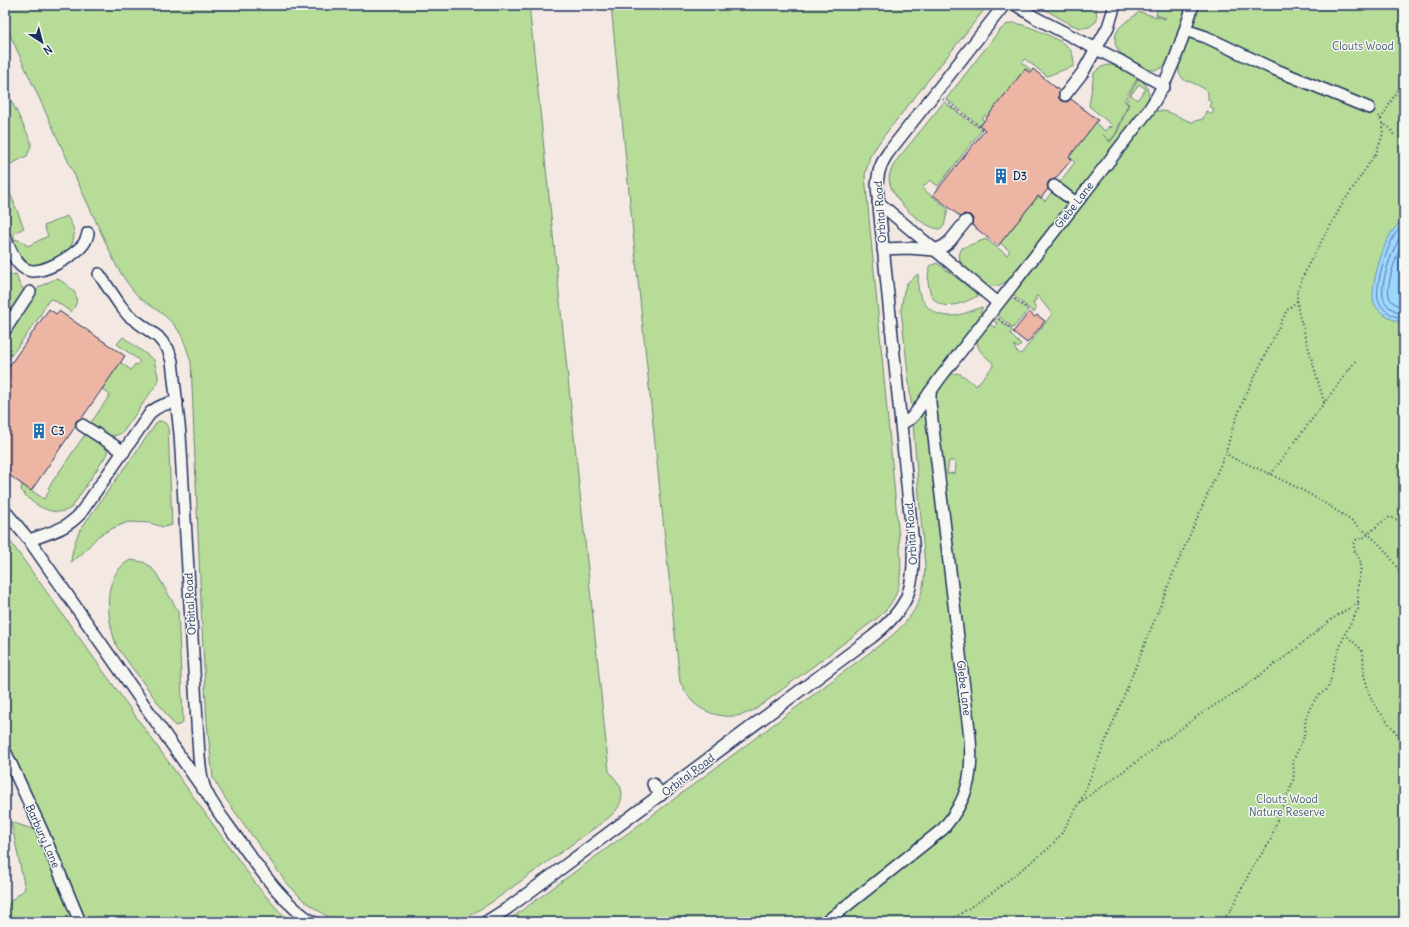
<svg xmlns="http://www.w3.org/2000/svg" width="1409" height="927" viewBox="0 0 1409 927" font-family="Delius,sans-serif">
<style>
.green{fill:#b7dc97;stroke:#69867a;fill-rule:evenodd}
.water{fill:#9ed7fe;stroke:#6a94be}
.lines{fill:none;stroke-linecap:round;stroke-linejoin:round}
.shore{stroke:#4f729e;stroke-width:1}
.building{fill:#edb5a4;stroke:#1b2f5e}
.minor-casing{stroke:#1b2f5e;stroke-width:14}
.path{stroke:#1b2f5e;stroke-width:2;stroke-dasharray:1 3;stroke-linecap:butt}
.minor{stroke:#f6f6f2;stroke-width:11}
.labels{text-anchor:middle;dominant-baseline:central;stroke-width:3;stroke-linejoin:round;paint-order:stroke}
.park-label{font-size:11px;fill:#425a6c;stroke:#f6f6f2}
.poi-label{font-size:11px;font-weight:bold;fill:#1b2f5e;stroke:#f6f6f2;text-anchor:start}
.street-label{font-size:11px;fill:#1b2f5e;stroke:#f6f6f2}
</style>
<rect width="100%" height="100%" fill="#f4e9e2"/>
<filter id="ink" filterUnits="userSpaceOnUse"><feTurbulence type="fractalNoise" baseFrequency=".025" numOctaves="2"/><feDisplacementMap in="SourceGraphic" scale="8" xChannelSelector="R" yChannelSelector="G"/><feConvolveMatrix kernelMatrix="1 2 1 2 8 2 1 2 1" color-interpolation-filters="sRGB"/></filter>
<g filter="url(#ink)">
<g class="green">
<path d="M5,5H529L609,771C612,776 617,780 620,786C626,799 617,812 607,819L492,902L459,922H337L325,915L304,901L285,881L225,798L213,778L207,723L202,629L191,362C187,351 185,340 178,330C169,316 153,308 140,298C130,288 123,277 116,265L5,24Z"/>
<path d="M611,5H988L883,137L870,156L865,175L900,549C902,577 901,596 880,616L756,709C736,721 709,718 692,701C687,695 684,688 680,682L633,233Z"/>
<polygon points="1037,5 1096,5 1097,21 1089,27 1081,28 1072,25"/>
<path d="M1158,5H1188L1171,57C1161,74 1150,72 1135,64C1122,56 1109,46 1118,30C1123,22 1133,18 1139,12L1165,19L1166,18L1156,15Z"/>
<path d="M1198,5H1404V702L1398,696L1404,703V922H830L929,846L970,790L934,401C936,391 947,369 960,374C966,377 971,382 976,386L993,366V363C985,356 976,350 977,339L989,323L995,328L997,323L992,320L994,316L1012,330L1010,334L1021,345L1018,348L1014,345L1016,351L1021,354L1052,314L1038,296H1036V300L1033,303L1036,309L1034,313L1012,294L1152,113C1163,106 1180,118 1191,122L1203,119L1206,111L1212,114L1214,109L1209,106L1211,102L1208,100V93L1203,88L1189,81L1188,82C1180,78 1178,73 1179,64ZM949,461H954L956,465L955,473L947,474Z"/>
<path d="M1012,23C1022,22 1059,39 1067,46C1073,51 1074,59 1074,66L1047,76L1025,59L1022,63L1030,69L1029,71L1025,69L988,117L985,115L982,119L984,121L980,126L946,99L999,31L1006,25Z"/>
<path d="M1108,65C1117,65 1122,68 1130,72C1143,79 1151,87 1148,103L1011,278C1003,284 996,289 986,285C974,278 952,264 962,248L986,239L1007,255L1010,251L1000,243L1038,196L1045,201L1075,162L1069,157L1095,123L1105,131L1109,126L1111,128L1112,125L1089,106L1094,73L1101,67ZM1137,79H1138L1126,102L1129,104L1117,133L1110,142L1103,135L1110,141L1116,133L1128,104L1124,101ZM1139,84L1146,89L1137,100L1131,95Z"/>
<polygon points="5,88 31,141 31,146 27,156 5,167"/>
<path d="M944,102L982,130L938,186L930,180L922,188L948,209L944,226L939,229C922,227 894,201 890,184C887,176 892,168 896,161Z"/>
<path d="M10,184V193L24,228L14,233V239L21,241L28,246L48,236L44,226L67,216C70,222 75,228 74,236C74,240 71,246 69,250C64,256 38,268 30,266C21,263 8,241 5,232C3,223 5,196 5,186Z"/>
<path d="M937,263L974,291L978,294V296C961,304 935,316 929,288C927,281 929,273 929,266Z"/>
<polygon points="5,266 10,275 16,274 19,283 24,290 23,295 5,322"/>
<path d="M918,274C919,280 917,286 919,292C921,299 926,306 931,310C948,322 965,313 982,307L980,317L930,383L912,410L901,310L904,291L907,283Z"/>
<path d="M57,278C70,287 85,295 71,312L54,300L51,299L48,301L38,319L10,357L8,361L5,362V335L39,287Z"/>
<polygon points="1010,296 1028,310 1013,328 996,314"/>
<path d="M123,337L154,360L158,376V382L123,432C110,441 101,432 90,424L110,395L102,389L120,362L131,370L135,364L137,365L140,361L117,344Z"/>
<path d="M925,405L967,737L966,778L948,819L819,922H506L650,817L889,638C914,617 924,600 925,566L913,424Z"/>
<path d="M158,421C163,421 165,422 168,427L172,525L163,527L150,523L128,522L111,529L98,536L81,555L71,562C72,550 75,541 80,530Z"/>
<path d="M86,433L106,446L107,448V454L72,507C57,520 30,504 21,490L22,484L44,499L50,490L48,488Z"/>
<polygon points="5,534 258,887 278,910 292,922 5,922 5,906 7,908 11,901 25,889 11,822 35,830 45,824 5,736 5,637 7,636 5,634"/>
<path d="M130,560L143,562L150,566L156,573L178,611L183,721L182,724L175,726L117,647C107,620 100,577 130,560Z"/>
</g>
<path class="water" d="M1404,218V323C1393,321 1379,314 1374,303C1369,289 1383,244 1392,232C1395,227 1400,223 1404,218Z"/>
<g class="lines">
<g class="shore">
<path d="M1404,224C1401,228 1396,232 1394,236C1387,248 1373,290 1379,302C1384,312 1394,317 1404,319"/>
<path d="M1404,232C1394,243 1378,286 1384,300C1387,308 1397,312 1404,314"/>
<path d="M1404,241C1397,253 1386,283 1389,296C1390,302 1399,307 1404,307"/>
</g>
</g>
<g class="building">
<polygon points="1025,69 1030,73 1033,69 1060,91 1058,97 1061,101 1067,102 1071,99 1098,120 1069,157 1072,159 1055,179 1049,181 1047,185 1048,189 1041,198 1038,196 998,246 972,225 973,219 970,215 964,214 961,217 933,195 985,130 980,126"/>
<polygon points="49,309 56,314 59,311 125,356 82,418 76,421 75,427 31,491 5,472 5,372"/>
<polygon points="1029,312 1035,317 1037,315 1045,321 1027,343 1013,332"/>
</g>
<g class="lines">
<defs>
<g id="minor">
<polyline points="1016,5 1036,18 1122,62 1164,86"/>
<polyline points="1185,30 1206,37 1269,67 1369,108"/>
<polyline points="1065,95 1083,72 1108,27 1115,5"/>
<polyline points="1054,186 1076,203"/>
<polyline points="878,202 998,303"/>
<path d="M5,238C10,248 16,267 28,270C42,275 71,257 81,247C85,243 87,239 88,233"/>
<polyline points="883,249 908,248 934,250 944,246 950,241 966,221"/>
<path d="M99,274L120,305L128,315L158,337L168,349L172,361L180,434L199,756C200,767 201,779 205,789C213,807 226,822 237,838C258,866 282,904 313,922"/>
<polyline points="5,330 30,292"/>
<path d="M901,424L910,419L914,415L940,378L1148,111C1171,78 1181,43 1193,5"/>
<polyline points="82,425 124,452"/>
<polyline points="5,511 29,540 203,789"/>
<path d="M29,540C49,533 65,530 80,514L151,412C160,405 167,403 177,402"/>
<polyline points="5,751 43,833 80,922"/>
<polyline points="653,784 661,795"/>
<path d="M486,922L508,908L872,637C908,608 915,590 913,544L877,186C878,172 880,165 888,153L1004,5"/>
<path d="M826,922L943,829C968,799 973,777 970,738L930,403V392"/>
</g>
</defs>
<use href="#minor" class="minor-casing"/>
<g class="path">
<polyline points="943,99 982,129"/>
<polyline points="1381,119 1403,81 1404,77"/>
<polyline points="1382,123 1390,128 1395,137"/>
<polyline points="1015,299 1028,309"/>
<path d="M1297,301L1287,310L1244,399L1233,427L1226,451L1227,454L1233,458C1282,478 1341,507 1379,544C1389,554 1396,566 1404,579"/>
<polyline points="999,319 1012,329"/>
<polyline points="1324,402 1298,311 1297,292 1308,265 1343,203 1376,153 1383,134 1382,123 1378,113"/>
<polyline points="1271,474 1357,359"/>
<polyline points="1404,523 1390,517 1379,524 1365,537 1356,540 1354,544 1354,550 1360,560 1361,567 1358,585 1358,609 1345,634 1361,649 1363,654 1364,675 1370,696 1376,707 1404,743"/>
<polyline points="1080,802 1102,750 1175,569 1226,452"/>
<polyline points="948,922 993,892 1048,849 1060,836 1079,803 1154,749 1159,742 1170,737 1199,715 1244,687 1293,651 1332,619 1359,602"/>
<polyline points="1221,922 1231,910 1253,866 1270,842 1278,817 1293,782 1294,774 1293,761 1304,737 1306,717 1311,706 1317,697 1328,688 1330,683 1334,663 1345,634"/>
</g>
<use href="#minor" class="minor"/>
</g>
</g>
<defs>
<symbol id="building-bare" viewBox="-9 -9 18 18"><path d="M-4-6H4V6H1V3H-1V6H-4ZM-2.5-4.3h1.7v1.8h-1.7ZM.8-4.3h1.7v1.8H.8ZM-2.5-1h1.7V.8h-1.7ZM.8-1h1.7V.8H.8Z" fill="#1f6fb2" stroke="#f6f6f2" stroke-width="2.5" paint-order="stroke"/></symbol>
</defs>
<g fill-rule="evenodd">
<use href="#building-bare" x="990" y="165" width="22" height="22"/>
<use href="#building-bare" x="28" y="420" width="22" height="22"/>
</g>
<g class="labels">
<g class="park-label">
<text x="1363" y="46">Clouts Wood</text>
<text x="1287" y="799">Clouts Wood<tspan x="1287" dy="13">Nature Reserve</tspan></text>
</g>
<g class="poi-label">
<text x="1013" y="176">D3</text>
<text x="51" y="431">C3</text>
</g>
<g class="street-label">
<text transform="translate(1074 205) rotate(-52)">Glebe Lane</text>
<text transform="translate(880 212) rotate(-94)">Orbital Road</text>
<text transform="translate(911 534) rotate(-94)">Orbital Road</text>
<text transform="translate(190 604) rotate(-93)">Orbital Road</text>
<text transform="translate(964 688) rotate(83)">Glebe Lane</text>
<text transform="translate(688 775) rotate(-37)">Orbital Road</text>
<text transform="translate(43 836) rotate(66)">Barbury Lane</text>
</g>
</g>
<rect width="1409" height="927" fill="none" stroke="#f6f6f2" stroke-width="20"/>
<rect x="10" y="10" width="1389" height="907" fill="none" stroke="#1b2f5e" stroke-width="1.5" filter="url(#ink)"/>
<g transform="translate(42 42) rotate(144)" stroke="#f6f6f2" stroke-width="3" paint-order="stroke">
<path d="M0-3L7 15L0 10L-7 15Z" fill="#1b2f5e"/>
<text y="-6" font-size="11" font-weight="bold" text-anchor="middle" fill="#1b2f5e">N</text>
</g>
</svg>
